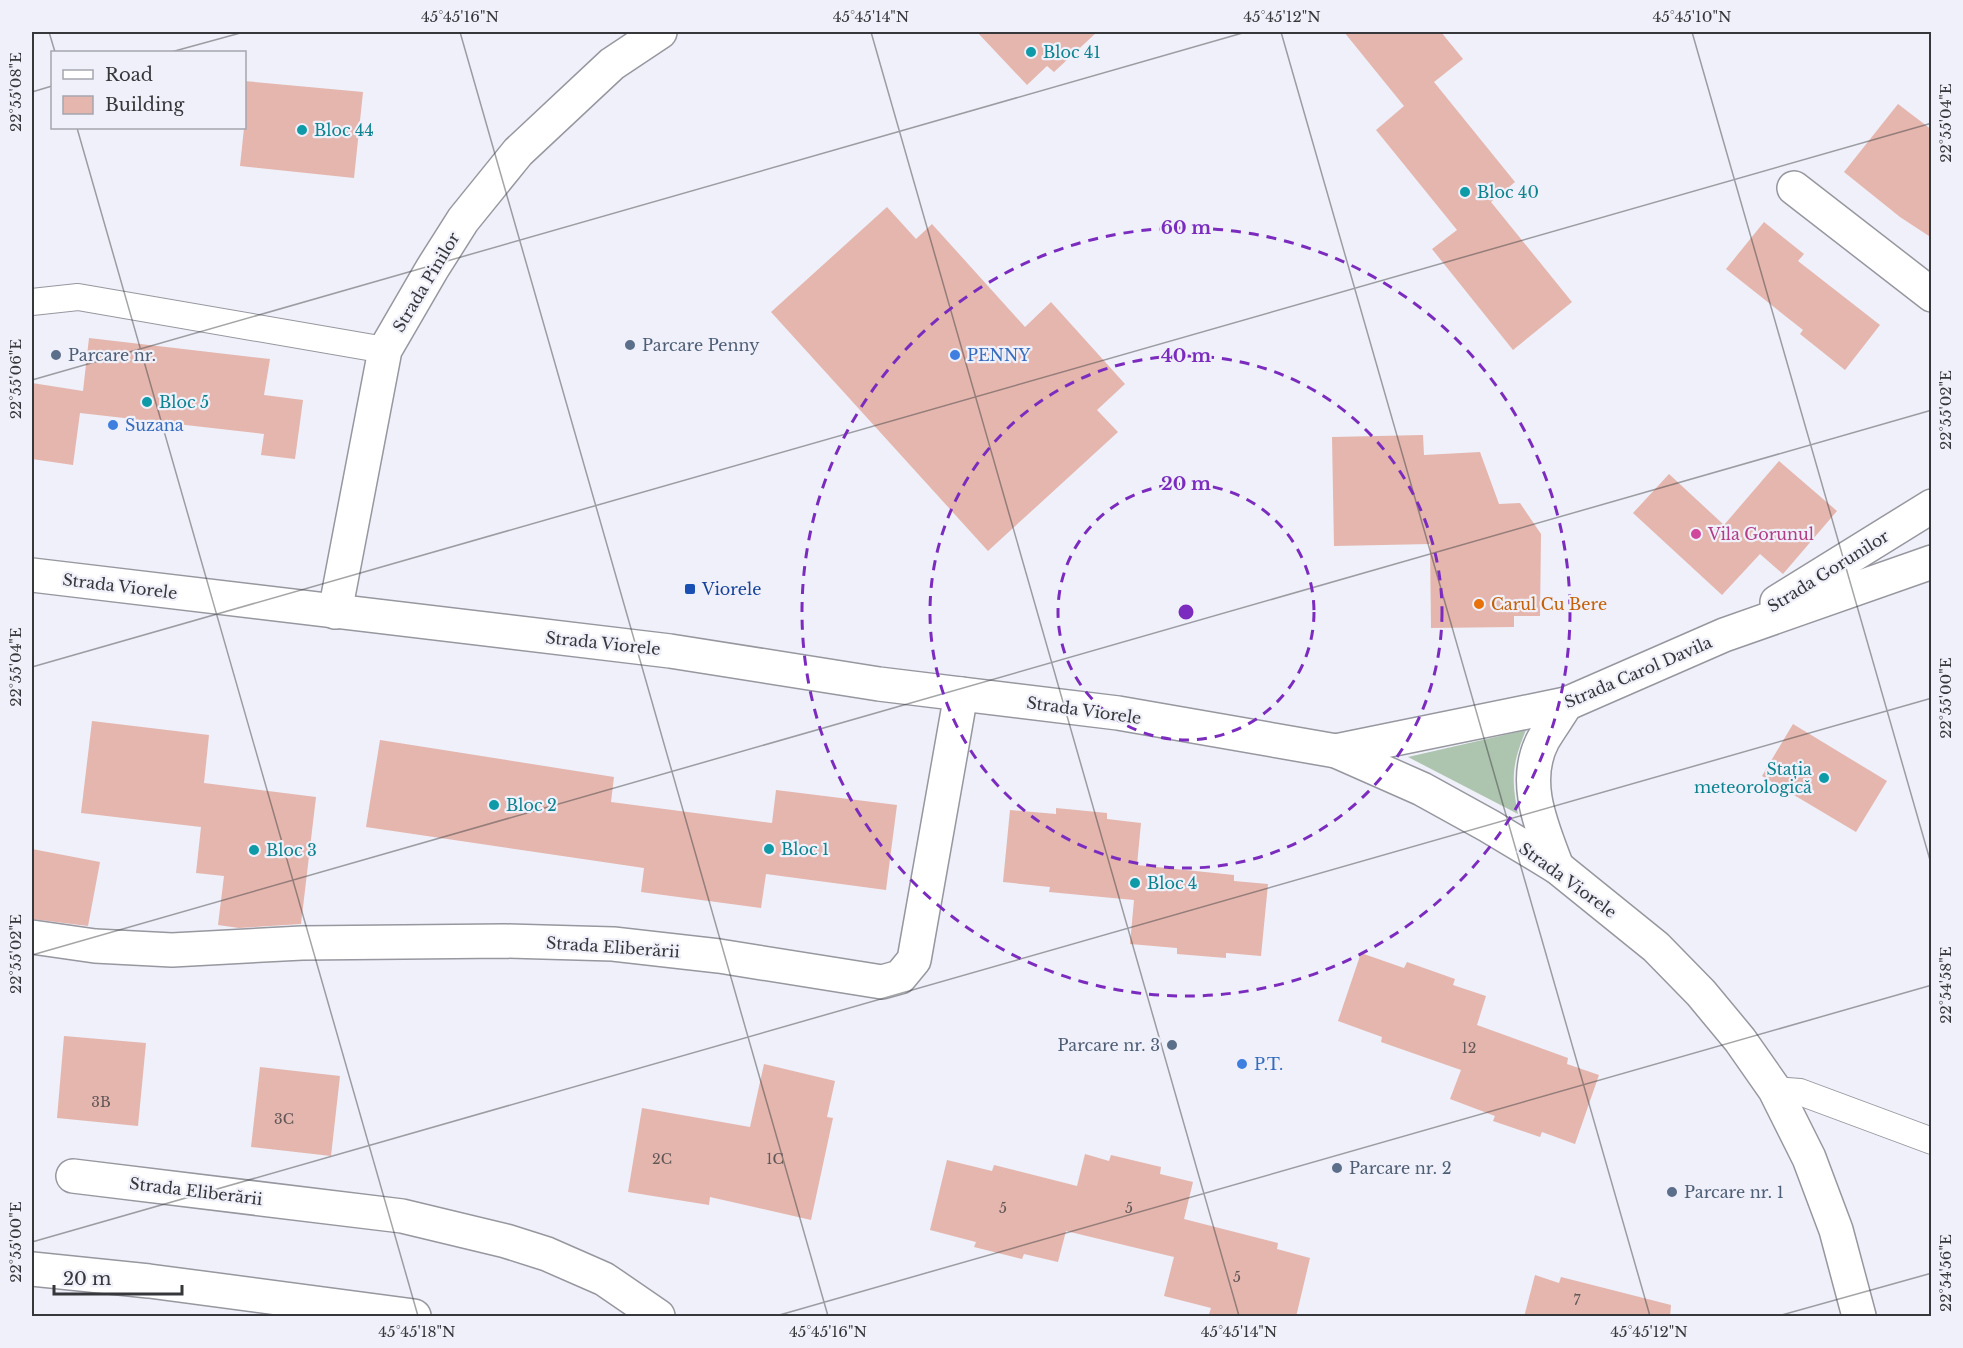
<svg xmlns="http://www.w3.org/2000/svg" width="1963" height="1348" viewBox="0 0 1963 1348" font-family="'Libre Baskerville',serif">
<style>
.green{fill:#adc4af}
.building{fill:#e4b6ae}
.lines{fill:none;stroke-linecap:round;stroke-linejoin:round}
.service-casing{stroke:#96979f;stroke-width:28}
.minor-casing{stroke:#96979f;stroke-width:36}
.service{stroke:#fff;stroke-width:26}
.minor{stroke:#fff;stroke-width:33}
.ticks{fill:none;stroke:#36373a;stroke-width:1.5;stroke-opacity:0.45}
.ring{fill:none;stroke:#7b2cbf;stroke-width:3;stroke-dasharray:10 8}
.culture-dot{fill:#0f9aa8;stroke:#eff0f9;stroke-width:2}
.service-dot{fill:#5c6f8a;stroke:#eff0f9;stroke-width:2}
.shop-dot{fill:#3f7fe0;stroke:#eff0f9;stroke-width:2}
.hotel-dot{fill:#d1479c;stroke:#eff0f9;stroke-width:2}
.transit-dot{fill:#1a4fb4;stroke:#eff0f9;stroke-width:2}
.food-dot{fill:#e8710a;stroke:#eff0f9;stroke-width:2}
.labels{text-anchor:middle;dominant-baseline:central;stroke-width:4.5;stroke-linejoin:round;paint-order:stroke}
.number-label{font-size:14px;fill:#625757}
.culture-label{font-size:16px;fill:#0d838f;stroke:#eff0f9;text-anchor:start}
.street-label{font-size:16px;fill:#36373a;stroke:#eff0f9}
.service-label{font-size:16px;fill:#4e5e75;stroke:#eff0f9;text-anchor:start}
.shop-label{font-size:16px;fill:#366cbe;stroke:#eff0f9;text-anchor:start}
.hotel-label{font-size:16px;fill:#b23c85;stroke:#eff0f9;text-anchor:start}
.transit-label{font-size:16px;fill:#164399;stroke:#eff0f9;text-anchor:start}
.food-label{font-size:16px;fill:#c56008;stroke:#eff0f9;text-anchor:start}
.centre{fill:#7b2cbf;stroke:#eff0f9;stroke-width:3}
.ring-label{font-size:18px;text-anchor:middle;font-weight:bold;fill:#7b2cbf;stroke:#eff0f9;stroke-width:4.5;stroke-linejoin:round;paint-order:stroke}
.neatline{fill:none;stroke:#36373a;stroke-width:2}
.ticks-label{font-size:15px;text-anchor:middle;fill:#36373a}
</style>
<rect width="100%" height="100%" fill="#eff0f9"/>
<path class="green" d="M1526,730C1512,764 1511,778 1518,814L1408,757Z"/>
<g class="building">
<polygon points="977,32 1097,32 1054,72 1047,66 1027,85"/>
<polygon points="1344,32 1441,32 1463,59 1434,82 1515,182 1491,202 1572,302 1513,350 1432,249 1457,230 1376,130 1404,106"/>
<polygon points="244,81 363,92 354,178 240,166 244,128"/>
<polygon points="1898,104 1932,130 1932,238 1900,217 1844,172"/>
<polygon points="887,207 916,239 932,224 1025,327 1051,302 1125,384 1097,410 1118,432 988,551 771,312"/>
<polygon points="1764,222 1804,254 1798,261 1880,325 1845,370 1800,334 1803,330 1726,269"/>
<polygon points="89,338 270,359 264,395 303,400 295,459 261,455 264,434 80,413 73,465 32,459 32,383 83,391"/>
<polygon points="1423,435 1424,455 1480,452 1499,504 1520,503 1541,534 1540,616 1514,616 1514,627 1431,628 1430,544 1334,546 1332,437"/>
<polygon points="1779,461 1837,511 1783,574 1760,554 1722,595 1633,513 1669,474 1724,525"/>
<polygon points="92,721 209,735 204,783 316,797 301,924 239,928 218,925 224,876 196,873 201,827 81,813"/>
<polygon points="1793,724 1887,781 1856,832 1762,776"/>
<polygon points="380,740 614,777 611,802 772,823 776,790 897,805 886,890 766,874 761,908 641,892 644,868 366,827"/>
<polygon points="1056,808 1107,813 1107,819 1141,823 1137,865 1234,875 1234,881 1268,884 1261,956 1226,953 1226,958 1177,954 1177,948 1130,944 1134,900 1049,892 1050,887 1003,882 1010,810 1056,814"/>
<polygon points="32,849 100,862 88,926 32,919"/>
<polygon points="1361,953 1404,968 1407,962 1455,979 1453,985 1486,996 1477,1025 1568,1058 1567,1064 1599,1075 1575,1144 1542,1132 1540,1137 1493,1121 1495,1116 1450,1099 1461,1070 1381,1042 1382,1037 1338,1021"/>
<polygon points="64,1036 146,1043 138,1126 57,1118"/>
<polygon points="764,1064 835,1081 827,1117 833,1118 811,1220 710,1197 709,1205 628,1192 642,1108 750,1127"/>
<polygon points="260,1067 340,1076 331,1156 251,1147"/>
<polygon points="1085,1154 1109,1161 1111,1155 1161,1167 1160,1174 1193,1182 1184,1219 1278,1243 1277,1249 1310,1258 1296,1317 1208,1317 1211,1308 1164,1296 1174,1257 1066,1231 1058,1262 1024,1254 1022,1259 974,1247 976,1242 930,1230 947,1160 992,1171 994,1165 1077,1186"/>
<polygon points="1535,1275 1559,1283 1561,1277 1671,1305 1670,1317 1524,1317"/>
</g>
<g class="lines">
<defs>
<g id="service">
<polyline points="32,302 78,297 385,350"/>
<polyline points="1775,1090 1800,1092 1932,1141"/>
</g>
<g id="minor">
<polyline points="1794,188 1932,295"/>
<polyline points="32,575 670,651 879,684 1118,713 1336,751 1422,789 1489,826 1557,867 1656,947 1701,993 1740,1040 1775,1090 1809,1158 1836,1230 1859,1316"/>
<polyline points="1777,602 1932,506"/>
<polyline points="335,612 385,350 432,269 463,220 518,152 612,64 660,32"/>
<polyline points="1336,751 1566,704 1724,635 1932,562"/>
<path d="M1557,867C1542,827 1521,782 1543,740C1550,728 1559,716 1566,704"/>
<polyline points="32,937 95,946 172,950 302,943 505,941 613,944 719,956 882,982 900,977 914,960 961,694"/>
<polyline points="73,1176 402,1216 506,1241 547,1254 604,1279 658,1316"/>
<polyline points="32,1269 149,1281 414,1316"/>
</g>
</defs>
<use href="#service" class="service-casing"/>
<use href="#minor" class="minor-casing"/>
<use href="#service" class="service"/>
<use href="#minor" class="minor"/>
</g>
<path class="ticks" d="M49,32L55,52M460,32L828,1316M871,32L1239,1316M1281,32L1650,1316M1692,32L1932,867M171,52L244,32M32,92L52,86M77,128L418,1316M32,380L1246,32M32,667L1932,123M32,955L1932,410M32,1242L1932,698M776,1316L1932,985M1778,1316L1932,1273"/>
<g class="ring">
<circle cx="1186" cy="612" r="128"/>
<circle cx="1186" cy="612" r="256"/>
<circle cx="1186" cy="612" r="384"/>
</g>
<g class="culture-dot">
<circle cx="1031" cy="52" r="6"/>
<circle cx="302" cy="130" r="6"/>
<circle cx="1465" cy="192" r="6"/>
<circle cx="147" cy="402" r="6"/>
<circle cx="1824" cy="778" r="6"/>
<circle cx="494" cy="805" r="6"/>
<circle cx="769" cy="849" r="6"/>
<circle cx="254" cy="850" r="6"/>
<circle cx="1135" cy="883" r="6"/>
</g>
<g class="service-dot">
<circle cx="630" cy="345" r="6"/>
<circle cx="56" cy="355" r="6"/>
<circle cx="1172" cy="1045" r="6"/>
<circle cx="1337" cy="1168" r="6"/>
<circle cx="1672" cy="1192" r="6"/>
</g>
<g class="shop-dot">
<circle cx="955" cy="355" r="6"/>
<circle cx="113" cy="425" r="6"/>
<circle cx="1242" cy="1064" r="6"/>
</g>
<circle class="hotel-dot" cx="1696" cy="534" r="6"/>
<rect class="transit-dot" x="684" y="583" width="12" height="12" rx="3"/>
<circle class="food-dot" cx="1479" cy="604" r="6"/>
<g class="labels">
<g class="number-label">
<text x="1469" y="1048">12</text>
<text x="101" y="1102">3B</text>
<text x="284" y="1119">3C</text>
<text x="662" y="1159">2C</text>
<text x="775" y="1159">1C</text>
<text x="1003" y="1208">5</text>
<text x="1129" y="1208">5</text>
<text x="1237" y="1277">5</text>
<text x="1577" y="1300">7</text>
</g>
<g class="culture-label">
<text x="1043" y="52">Bloc 41</text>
<text x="314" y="130">Bloc 44</text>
<text x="1477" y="192">Bloc 40</text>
<text x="159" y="402">Bloc 5</text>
<text x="1812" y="769" text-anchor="end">Stația<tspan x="1812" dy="18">meteorologică</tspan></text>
<text x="506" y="805">Bloc 2</text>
<text x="781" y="849">Bloc 1</text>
<text x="266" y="850">Bloc 3</text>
<text x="1147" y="883">Bloc 4</text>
</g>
<g class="street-label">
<text transform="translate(426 282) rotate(-59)">Strada Pinilor</text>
<text transform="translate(1828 571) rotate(-32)">Strada Gorunilor</text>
<text transform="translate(120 586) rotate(7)">Strada Viorele</text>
<text transform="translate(603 643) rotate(6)">Strada Viorele</text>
<text transform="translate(1638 672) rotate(-23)">Strada Carol Davila</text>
<text transform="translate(1084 710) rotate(8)">Strada Viorele</text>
<text transform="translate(1568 880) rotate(36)">Strada Viorele</text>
<text transform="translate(613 947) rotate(4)">Strada Eliberării</text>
<text transform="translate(196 1191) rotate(7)">Strada Eliberării</text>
</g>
<g class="service-label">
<text x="642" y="345">Parcare Penny</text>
<text x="68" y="355">Parcare nr.</text>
<text x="1160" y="1045" text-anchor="end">Parcare nr. 3</text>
<text x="1349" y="1168">Parcare nr. 2</text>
<text x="1684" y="1192">Parcare nr. 1</text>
</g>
<g class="shop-label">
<text x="967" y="355">PENNY</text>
<text x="125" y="425">Suzana</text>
<text x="1254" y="1064">P.T.</text>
</g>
<g class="hotel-label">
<text x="1708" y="534">Vila Gorunul</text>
</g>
<g class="transit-label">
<text x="702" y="589">Viorele</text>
</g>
<g class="food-label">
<text x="1491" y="604">Carul Cu Bere</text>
</g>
</g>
<circle cx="1186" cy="612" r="9" class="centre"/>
<g class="ring-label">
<text x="1186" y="234">60 m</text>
<text x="1186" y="362">40 m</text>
<text x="1186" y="490">20 m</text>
</g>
<rect width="1963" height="1348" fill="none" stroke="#eff0f9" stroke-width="66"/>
<rect x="51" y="51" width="195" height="78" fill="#eff0f9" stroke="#a5a6ad" stroke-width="1.5"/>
<rect x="63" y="70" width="30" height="9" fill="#ffffff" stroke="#a5a6ad" stroke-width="1.5"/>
<text x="105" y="81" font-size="18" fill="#36373a">Road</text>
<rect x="63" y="96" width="30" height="18" fill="#e4b6ae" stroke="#a5a6ad" stroke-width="1.5"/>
<text x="105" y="111" font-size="18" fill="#36373a">Building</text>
<path d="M54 1285v9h128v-9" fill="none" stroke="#36373a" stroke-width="3"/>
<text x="63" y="1285" font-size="18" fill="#36373a" stroke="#eff0f9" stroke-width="4.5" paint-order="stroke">20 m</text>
<rect x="33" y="33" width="1897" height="1282" class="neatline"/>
<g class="ticks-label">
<text x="460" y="22">45°45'16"N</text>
<text x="871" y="22">45°45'14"N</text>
<text x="1282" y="22">45°45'12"N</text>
<text x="1692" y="22">45°45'10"N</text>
<text transform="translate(16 92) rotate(-90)" y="5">22°55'08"E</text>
<text transform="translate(1946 123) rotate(-90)" y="5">22°55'04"E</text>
<text transform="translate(16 379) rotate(-90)" y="5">22°55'06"E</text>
<text transform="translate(1946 410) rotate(-90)" y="5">22°55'02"E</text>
<text transform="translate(16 667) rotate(-90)" y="5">22°55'04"E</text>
<text transform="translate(1946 698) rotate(-90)" y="5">22°55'00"E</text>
<text transform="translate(16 954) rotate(-90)" y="5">22°55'02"E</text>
<text transform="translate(1946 985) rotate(-90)" y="5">22°54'58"E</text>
<text transform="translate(16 1242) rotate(-90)" y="5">22°55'00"E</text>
<text transform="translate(1946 1273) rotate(-90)" y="5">22°54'56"E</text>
<text x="417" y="1337">45°45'18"N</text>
<text x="828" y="1337">45°45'16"N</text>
<text x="1239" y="1337">45°45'14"N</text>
<text x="1649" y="1337">45°45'12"N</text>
</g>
</svg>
